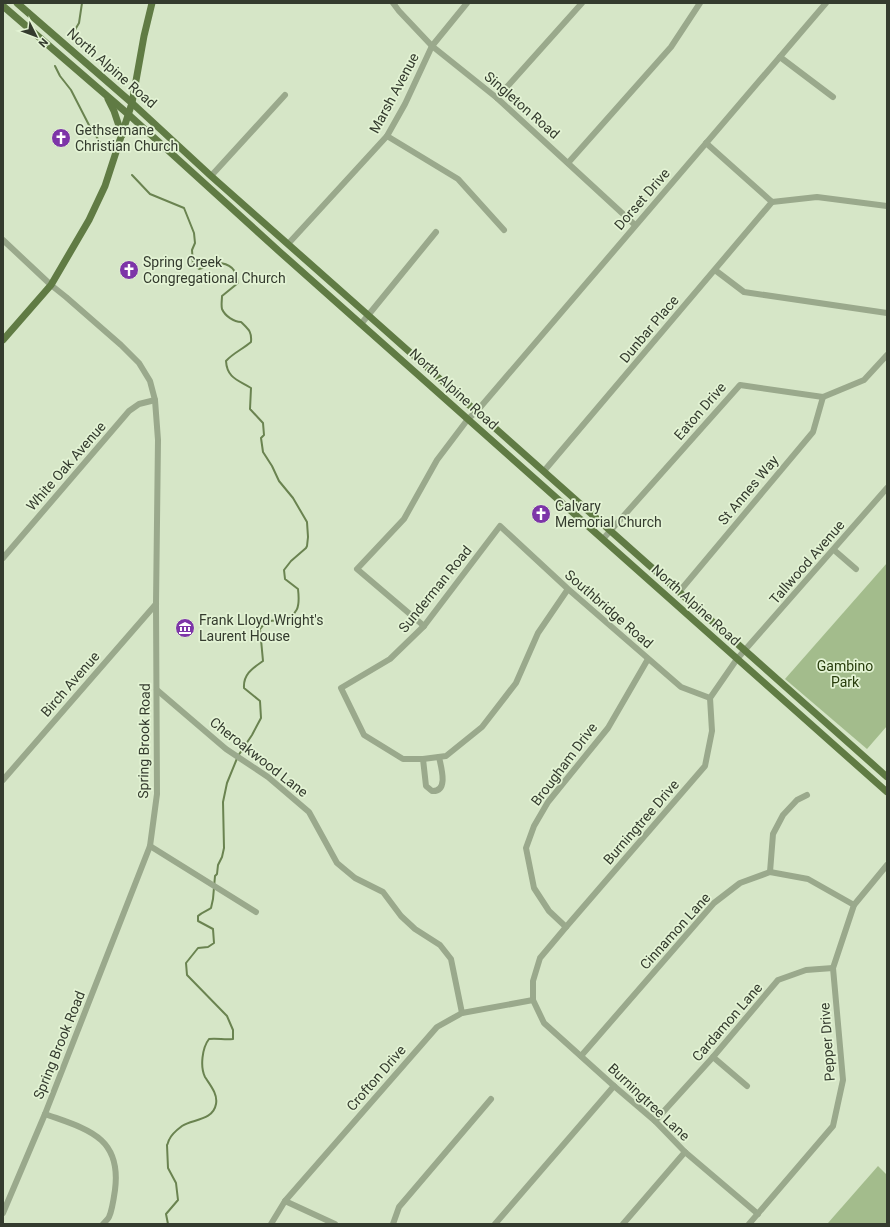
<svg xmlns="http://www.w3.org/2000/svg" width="890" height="1227" viewBox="0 0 890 1227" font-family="Roboto,sans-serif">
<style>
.green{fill:#a3bc8c}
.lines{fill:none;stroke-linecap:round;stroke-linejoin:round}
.stream{stroke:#6a8350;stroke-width:2}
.minor{stroke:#9aa98c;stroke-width:6}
.major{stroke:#607b44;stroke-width:7}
.labels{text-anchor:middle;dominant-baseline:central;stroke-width:3.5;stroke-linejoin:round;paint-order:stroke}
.street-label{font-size:14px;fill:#343b2e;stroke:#e3f3d4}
.poi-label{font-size:14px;fill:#343b2e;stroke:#e3f3d4;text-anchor:start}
.park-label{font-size:14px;fill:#273c0b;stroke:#e3f3d4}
</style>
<rect width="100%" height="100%" fill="#d6e6c7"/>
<g class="green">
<polygon points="887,563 887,726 867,749 785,679"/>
<polygon points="878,1166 887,1175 887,1224 829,1224 828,1223"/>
</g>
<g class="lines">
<g class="stream">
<polyline points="72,35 79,23 82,3"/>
<polyline points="55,66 60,76 71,90 91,129 103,146"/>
<path d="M132,175L150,194L184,208L194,233L195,243L192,250L193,265L199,269C205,268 206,265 210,264C212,263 215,263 217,263C231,263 237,270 238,283L222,296C222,300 221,305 222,309C225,316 234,322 241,322C248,329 252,331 251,342C243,349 233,353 226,361C227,378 238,380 251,388L250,409L263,423L264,435L261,438L263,452L272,466L279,481L293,498L307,522L308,537L307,546L306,548L291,561L284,570L285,579L298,589C300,606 299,616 280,620C276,621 270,620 267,622C264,623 262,627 260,629L263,661C253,668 243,674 244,688L260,701L261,718L252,735L238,756L227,783L223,802L224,848L222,857L218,865L217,874L215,876L213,899L211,908C207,911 202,912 198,916V921L213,929L214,943L208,947L198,948L186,963L187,975L227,1016L233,1030V1039C225,1040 217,1038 209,1039C202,1048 200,1067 205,1077C210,1085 218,1094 216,1104C213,1121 192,1119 182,1126C178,1129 171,1135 169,1140C168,1142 168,1144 167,1145L168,1168L176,1183L178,1200L166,1214L168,1224"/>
</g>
<g class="minor">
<polyline points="393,3 399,11 432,46 497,98 635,225"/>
<polyline points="780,57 833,97"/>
<polyline points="497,98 582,3"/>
<polyline points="387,136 458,179 504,230"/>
<polyline points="706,143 772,202 817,197 887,206"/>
<polyline points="568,163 671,47 700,3"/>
<polyline points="211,176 285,95"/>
<polyline points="3,240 51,285 66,297 121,345 139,363 150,381 155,400 158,440 156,604 157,794 150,846 45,1114 3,1213"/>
<polyline points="288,244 387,136 405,104 432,46 467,3"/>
<polyline points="715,270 744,292 887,313"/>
<polyline points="361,324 436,232"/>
<polyline points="544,471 772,202"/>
<polyline points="603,539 740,385 823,397 864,380 887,355"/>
<polyline points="834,550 856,569"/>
<polyline points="3,558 129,411 139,404 155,400"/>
<polyline points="568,589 538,633 516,683 482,727 446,756 423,759 403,759 364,735 341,688 390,659 424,626 500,526 568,589 681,687 710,698"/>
<polyline points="679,592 813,432 823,397"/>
<polyline points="424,626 357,569 404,519 437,460 468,419 477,411 826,3"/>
<polyline points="157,690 226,749 268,777 309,812 337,863 355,878 383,892 401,916 415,929 440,945 451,959 462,1013"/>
<path d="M423,759L426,786L432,791C449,792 441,767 439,757"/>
<polyline points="3,780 156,604"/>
<polyline points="150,846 256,912"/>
<polyline points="770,872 773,834 783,815 797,800 807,795"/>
<polyline points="566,927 549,911 534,888 526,848 534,826 548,802 608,728 648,659"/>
<polyline points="581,1056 714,903 740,883 770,872 808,879 854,905"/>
<polyline points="713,1057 747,1086"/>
<path d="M45,1114C86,1129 122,1136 115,1190C114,1197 112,1211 109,1217C108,1219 105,1222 103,1224"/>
<polyline points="655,1121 713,1057 778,980 806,970 833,968"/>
<polyline points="285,1201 335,1224"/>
<polyline points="758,1214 685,1152 655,1121 614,1086 544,1023 533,1000 533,981 540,958 566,927 705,766 712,731 710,698 737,659 887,488"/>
<polyline points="271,1224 285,1201 437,1027 462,1013 533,1000"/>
<polyline points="393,1224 399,1207 491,1099"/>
<polyline points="495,1224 614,1086"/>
<polyline points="623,1224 685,1152"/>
<polyline points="749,1224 833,1126 843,1080 833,968 854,905 887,865"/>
</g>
<g class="major">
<polyline points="17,3 132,103 211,176 368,315 887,777"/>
<polyline points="3,6 128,114 281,253 887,792"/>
<polyline points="108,99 114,111 122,135"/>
<polyline points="3,340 51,285 89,220 105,186 132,103 144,36 152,3"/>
</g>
</g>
<defs>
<symbol id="church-disc" viewBox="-11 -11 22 22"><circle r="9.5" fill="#7d35a8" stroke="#e3f3d4"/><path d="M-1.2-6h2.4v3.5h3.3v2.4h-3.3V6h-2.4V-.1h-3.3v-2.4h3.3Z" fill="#fff"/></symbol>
<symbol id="museum-disc" viewBox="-11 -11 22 22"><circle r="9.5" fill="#7d35a8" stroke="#e3f3d4"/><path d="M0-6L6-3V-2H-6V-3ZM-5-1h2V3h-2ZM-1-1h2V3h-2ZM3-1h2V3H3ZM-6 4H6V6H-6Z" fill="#fff"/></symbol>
</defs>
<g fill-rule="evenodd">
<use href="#church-disc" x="50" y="127" width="22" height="22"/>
<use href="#church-disc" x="118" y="259" width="22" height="22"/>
<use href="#church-disc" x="530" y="503" width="22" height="22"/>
<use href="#museum-disc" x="174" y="617" width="22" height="22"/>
</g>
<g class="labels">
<g class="street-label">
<text transform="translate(112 68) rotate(41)">North Alpine Road</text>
<text transform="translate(394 93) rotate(-62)">Marsh Avenue</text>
<text transform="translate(522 105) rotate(41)">Singleton Road</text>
<text transform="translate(642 199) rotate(-49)">Dorset Drive</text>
<text transform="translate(649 329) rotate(-50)">Dunbar Place</text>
<text transform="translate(454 389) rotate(42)">North Alpine Road</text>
<text transform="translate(700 411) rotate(-49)">Eaton Drive</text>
<text transform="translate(66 466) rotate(-49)">White Oak Avenue</text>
<text transform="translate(748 490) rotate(-50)">St Annes Way</text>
<text transform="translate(807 562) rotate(-49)">Tallwood Avenue</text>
<text transform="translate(435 589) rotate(-51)">Sunderman Road</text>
<text transform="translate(696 605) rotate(42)">North Alpine Road</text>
<text transform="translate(609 609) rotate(41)">Southbridge Road</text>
<text transform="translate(70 684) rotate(-49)">Birch Avenue</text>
<text transform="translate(144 741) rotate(-89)">Spring Brook Road</text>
<text transform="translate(259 757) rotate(38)">Cheroakwood Lane</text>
<text transform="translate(564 764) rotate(-53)">Brougham Drive</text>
<text transform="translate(641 822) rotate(-49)">Burningtree Drive</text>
<text transform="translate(675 931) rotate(-48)">Cinnamon Lane</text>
<text transform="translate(727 1022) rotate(-49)">Cardamon Lane</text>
<text transform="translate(827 1042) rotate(-94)">Pepper Drive</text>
<text transform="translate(59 1045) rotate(-68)">Spring Brook Road</text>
<text transform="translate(376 1078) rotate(-49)">Crofton Drive</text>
<text transform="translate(649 1102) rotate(43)">Burningtree Lane</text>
</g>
<g class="poi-label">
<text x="75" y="130">Gethsemane<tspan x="75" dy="16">Christian Church</tspan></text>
<text x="143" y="262">Spring Creek<tspan x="143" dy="16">Congregational Church</tspan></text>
<text x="555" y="506">Calvary<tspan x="555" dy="16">Memorial Church</tspan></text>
<text x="199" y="620">Frank Lloyd Wright's<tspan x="199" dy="16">Laurent House</tspan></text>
</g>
<g class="park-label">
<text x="845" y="666">Gambino<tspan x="845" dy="16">Park</tspan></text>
</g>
</g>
<rect width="890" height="1227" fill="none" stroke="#343b2e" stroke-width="8"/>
<g transform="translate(36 36) rotate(132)" stroke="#e3f3d4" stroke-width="3" paint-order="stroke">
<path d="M0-3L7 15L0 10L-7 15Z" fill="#343b2e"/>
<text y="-6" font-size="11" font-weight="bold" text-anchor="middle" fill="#343b2e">N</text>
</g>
</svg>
